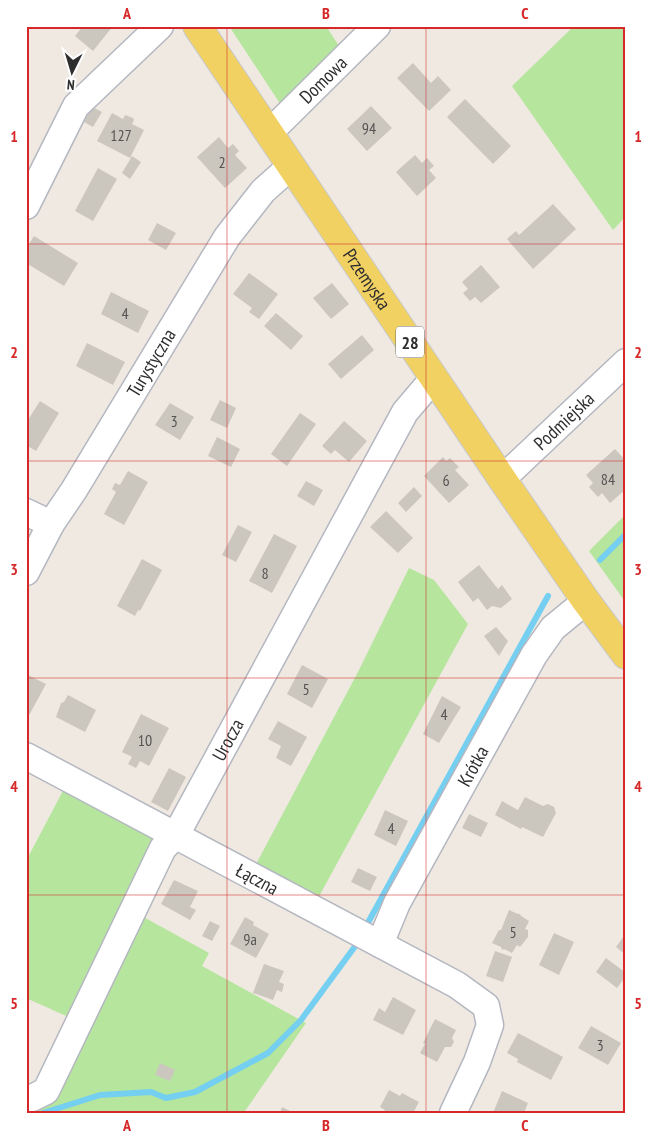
<svg xmlns="http://www.w3.org/2000/svg" width="652" height="1139" viewBox="0 0 652 1139" font-family="'PT Sans Narrow',sans-serif">
<style>
.green{fill:#b6e59e}
.lines{fill:none;stroke-linecap:round;stroke-linejoin:round}
.stream{stroke:#75cff0;stroke-width:6}
.building{fill:#cbc7bf}
.minor-casing{stroke:#b4b7c1;stroke-width:29}
.major-casing{stroke:#c9c9c9;stroke-width:30}
.minor{stroke:#fff;stroke-width:26}
.major{stroke:#f2d163;stroke-width:28}
.grid{fill:none;stroke:#d62828;stroke-width:1;stroke-opacity:0.55}
.labels{text-anchor:middle;dominant-baseline:central;stroke-width:4.5;stroke-linejoin:round;paint-order:stroke}
.number-label{font-size:16px;fill:#555452}
.shield{fill:#fff;stroke:#6d6d6d;stroke-width:1}
.shield-label{font-size:18px;font-weight:bold;fill:#2e2e2e}
.street-label{font-size:19px;fill:#2e2e2e;stroke:#fff}
.neatline{fill:none;stroke:#d62828;stroke-width:2}
.grid-label{font-size:16px;text-anchor:middle;font-weight:bold;fill:#d62828}
</style>
<rect width="100%" height="100%" fill="#efe9e1"/>
<g class="green">
<polygon points="229,26 326,26 339,46 281,105"/>
<polygon points="574,26 626,26 626,216 613,230 512,86"/>
<polygon points="626,514 626,603 589,551"/>
<polygon points="409,568 434,580 468,624 317,900 254,868 358,672"/>
<polygon points="65,787 158,834 73,1019 26,998 26,861"/>
<polygon points="138,914 209,953 202,966 306,1023 245,1111 38,1111 53,1094"/>
</g>
<g class="lines">
<g class="stream">
<polyline points="600,560 626,534"/>
<polyline points="365,928 548,596"/>
<polyline points="43,1113 100,1095 151,1092 166,1098 195,1092 268,1053 301,1020 356,945"/>
</g>
</g>
<g class="building">
<polygon points="83,26 113,26 93,51 75,36"/>
<polygon points="413,63 431,83 438,76 451,90 429,111 397,78"/>
<polygon points="465,99 511,146 493,164 447,117"/>
<polygon points="371,106 392,128 367,151 347,129"/>
<polygon points="92,107 102,112 93,127 84,122"/>
<polygon points="112,113 123,119 125,115 133,118 134,120 132,124 144,130 130,158 97,141"/>
<polygon points="219,137 228,148 233,144 239,151 235,155 247,168 225,188 197,157"/>
<polygon points="415,155 422,163 427,158 434,166 429,170 436,178 417,196 396,172"/>
<polygon points="132,156 141,162 130,179 122,173"/>
<polygon points="98,168 117,179 93,221 75,211"/>
<polygon points="553,204 576,229 533,269 507,239 516,231 519,235"/>
<polygon points="157,223 176,233 166,250 148,240"/>
<polygon points="34,236 78,263 64,286 26,263 26,249"/>
<polygon points="481,265 500,287 481,303 475,297 470,301 463,293 468,289 462,282"/>
<polygon points="249,273 278,294 259,319 249,312 252,308 233,294"/>
<polygon points="332,283 349,304 331,319 313,298"/>
<polygon points="111,292 149,311 138,333 101,314"/>
<polygon points="276,313 303,336 291,350 264,326"/>
<polygon points="362,335 374,350 341,379 328,364"/>
<polygon points="87,343 125,362 113,385 76,366"/>
<polygon points="220,400 236,408 227,428 210,420"/>
<polygon points="40,401 59,413 36,451 26,445 26,423"/>
<polygon points="170,403 194,417 180,440 155,425"/>
<polygon points="300,413 316,424 287,466 271,454"/>
<polygon points="344,421 367,441 349,462 335,450 331,454 322,446"/>
<polygon points="217,437 240,449 231,467 208,456"/>
<polygon points="615,449 626,461 626,489 610,503 602,493 598,497 589,487 593,483 586,475"/>
<polygon points="443,457 446,461 450,458 459,467 455,470 469,485 449,503 424,476"/>
<polygon points="128,471 148,482 124,525 104,514 116,492 112,489 115,483 120,485"/>
<polygon points="306,481 323,490 314,506 297,496"/>
<polygon points="414,487 422,496 406,512 398,503"/>
<polygon points="386,511 413,538 398,553 370,527"/>
<polygon points="238,525 252,532 236,562 222,555"/>
<polygon points="274,534 297,546 272,593 249,581"/>
<polygon points="142,559 162,570 140,611 138,610 135,616 117,606"/>
<polygon points="479,565 498,589 502,585 512,599 501,608 492,606 487,610 478,598 473,602 458,582"/>
<polygon points="496,627 508,641 499,656 484,636"/>
<polygon points="302,665 328,679 312,708 287,694"/>
<polygon points="26,674 46,684 26,721"/>
<polygon points="68,695 96,710 85,732 56,717 61,703 64,702"/>
<polygon points="442,696 461,707 439,743 423,734"/>
<polygon points="141,714 169,728 149,766 140,761 136,768 128,764 132,757 122,752"/>
<polygon points="278,721 307,737 291,766 276,758 281,746 268,739"/>
<polygon points="169,768 186,777 168,811 151,802"/>
<polygon points="525,797 543,806 548,804 554,807 556,813 543,837 522,827 521,829 495,815 502,801 518,810"/>
<polygon points="385,810 408,821 396,846 374,835"/>
<polygon points="469,814 488,823 481,837 462,828"/>
<polygon points="358,868 377,877 370,891 351,882"/>
<polygon points="174,880 198,891 190,907 196,910 190,920 161,904"/>
<polygon points="509,910 518,914 520,914 521,916 529,921 525,929 528,930 528,937 520,947 517,945 512,953 504,949 502,950 501,947 492,943 499,930 501,930"/>
<polygon points="245,917 254,922 253,925 269,934 256,958 230,944"/>
<polygon points="210,921 220,926 212,941 202,936"/>
<polygon points="554,933 574,942 559,975 539,965"/>
<polygon points="626,933 626,955 616,947"/>
<polygon points="495,951 512,957 503,982 486,976"/>
<polygon points="606,958 626,973 626,976 617,988 596,972"/>
<polygon points="264,964 284,971 279,982 284,984 282,992 277,990 273,1000 253,993"/>
<polygon points="393,997 416,1010 403,1035 373,1020 379,1008 385,1012"/>
<polygon points="435,1019 456,1030 452,1038 454,1042 451,1047 445,1047 437,1062 420,1053 425,1044 423,1043"/>
<polygon points="591,1026 621,1043 608,1065 578,1048"/>
<polygon points="518,1033 563,1057 551,1080 517,1062 518,1059 507,1053"/>
<polygon points="160,1063 175,1070 170,1081 155,1075"/>
<polygon points="389,1090 400,1096 402,1093 419,1102 413,1113 383,1113 385,1110 380,1107"/>
<polygon points="502,1091 528,1103 524,1113 493,1113"/>
<polygon points="282,1107 294,1113 280,1113"/>
</g>
<g class="lines">
<defs>
<g id="minor">
<path id="s1" d="M269,133L377,26"/>
<polyline points="26,206 76,106 160,26"/>
<path id="s2" d="M502,479L626,362"/>
<polyline points="26,512 51,524"/>
<path id="s3" d="M26,572L51,524L74,490L227,237L263,191L291,166"/>
<path id="s4" d="M26,756L457,985L486,1006L490,1025L477,1062L453,1113"/>
<path id="s5" d="M380,944L397,903L534,655L553,628L586,601"/>
<path id="s6" d="M26,1098H32L46,1091L163,848L176,835L405,412L434,378"/>
</g>
<g id="major">
<path id="s7" d="M197,26L502,479L586,601L626,655"/>
</g>
</defs>
<use href="#minor" class="minor-casing"/>
<use href="#major" class="major-casing"/>
<use href="#minor" class="minor"/>
<use href="#major" class="major"/>
</g>
<path class="grid" d="M227,26V1113M426,26V1113M26,244H626M26,461H626M26,678H626M26,895H626"/>
<g class="labels">
<g class="number-label">
<text x="369" y="128">94</text>
<text x="121" y="135">127</text>
<text x="222" y="162">2</text>
<text x="125" y="313">4</text>
<text x="174" y="421">3</text>
<text x="608" y="479">84</text>
<text x="446" y="480">6</text>
<text x="265" y="573">8</text>
<text x="306" y="689">5</text>
<text x="444" y="714">4</text>
<text x="145" y="740">10</text>
<text x="391" y="828">4</text>
<text x="513" y="932">5</text>
<text x="250" y="939">9a</text>
<text x="600" y="1045">3</text>
</g>
<rect class="shield" x="396" y="326.5" width="28" height="31" rx="4"/>
<g class="shield-label">
<text x="410" y="342">28</text>
</g>
<g class="street-label">
<text stroke="none"><textPath href="#s1" startOffset="76">Domowa</textPath></text>
<text stroke="none"><textPath href="#s7" startOffset="305">Przemyska</textPath></text>
<text stroke="none"><textPath href="#s3" startOffset="244">Turystyczna</textPath></text>
<text stroke="none"><textPath href="#s2" startOffset="85">Podmiejska</textPath></text>
<text stroke="none"><textPath href="#s6" startOffset="418">Urocza</textPath></text>
<text stroke="none"><textPath href="#s5" startOffset="201">Krótka</textPath></text>
<text stroke="none"><textPath href="#s4" startOffset="262">Łączna</textPath></text>
</g>
</g>
<rect width="652" height="1139" fill="none" stroke="#ffffff" stroke-width="55"/>
<g transform="translate(72 72) rotate(185)" stroke="#ffffff" stroke-width="4" paint-order="stroke">
<path d="M0-4L9 19L0 12L-9 19Z" fill="#2e2e2e"/>
<text y="-8" font-size="14" font-weight="bold" text-anchor="middle" fill="#2e2e2e">N</text>
</g>
<rect x="28" y="28" width="596" height="1084" class="neatline"/>
<g class="grid-label">
<text x="127" y="19">A</text>
<text x="326" y="19">B</text>
<text x="525" y="19">C</text>
<text x="14" y="142">1</text>
<text x="638" y="142">1</text>
<text x="14" y="358">2</text>
<text x="638" y="358">2</text>
<text x="14" y="575">3</text>
<text x="638" y="575">3</text>
<text x="14" y="792">4</text>
<text x="638" y="792">4</text>
<text x="14" y="1009">5</text>
<text x="638" y="1009">5</text>
<text x="127" y="1131">A</text>
<text x="326" y="1131">B</text>
<text x="525" y="1131">C</text>
</g>
</svg>
